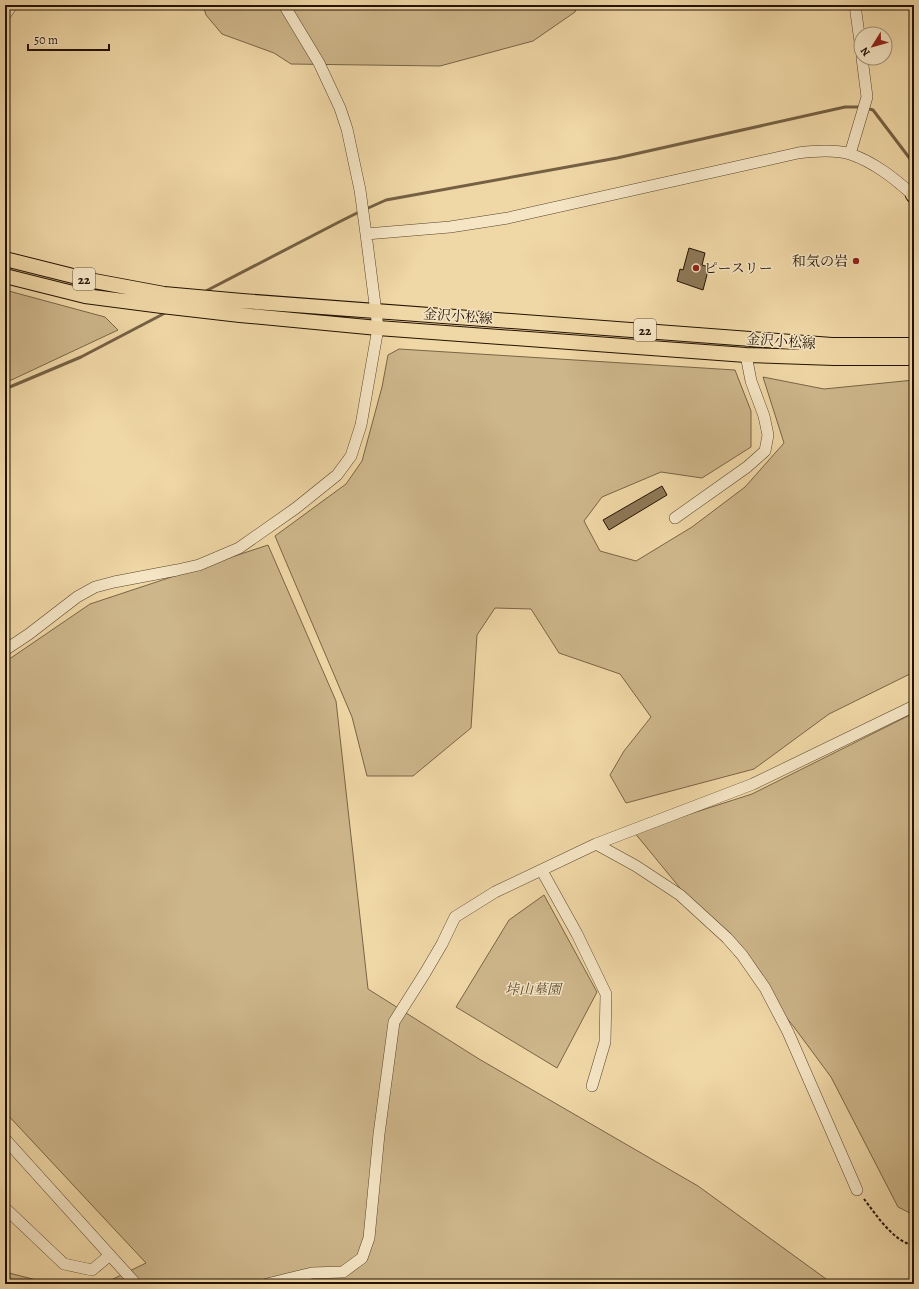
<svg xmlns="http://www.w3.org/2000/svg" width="919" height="1289" font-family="Alegreya,'Noto Serif JP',serif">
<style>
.green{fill:#cdb68a;stroke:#786446}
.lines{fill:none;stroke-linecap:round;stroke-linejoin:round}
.stream{stroke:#746043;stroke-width:3}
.building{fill:#8e7857;stroke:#231202}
.minor-casing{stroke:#56432b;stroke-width:12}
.major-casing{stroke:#231202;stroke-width:16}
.path{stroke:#231202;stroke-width:2;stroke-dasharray:3 2;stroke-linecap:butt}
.minor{stroke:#f5e5c5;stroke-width:11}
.major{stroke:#f0d7a6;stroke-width:14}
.poi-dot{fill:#8f2418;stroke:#f5e5c5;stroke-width:1.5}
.labels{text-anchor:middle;stroke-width:3;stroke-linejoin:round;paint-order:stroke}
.shield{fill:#f5e5c5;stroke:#62513c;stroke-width:1}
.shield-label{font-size:13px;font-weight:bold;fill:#231202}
.poi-label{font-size:14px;fill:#231202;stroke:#f5e5c5;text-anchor:end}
.street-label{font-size:14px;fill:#231202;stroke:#f5e5c5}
.park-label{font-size:14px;font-style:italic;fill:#5e4b32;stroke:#f5e5c5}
</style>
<rect width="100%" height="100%" fill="#f0d7a6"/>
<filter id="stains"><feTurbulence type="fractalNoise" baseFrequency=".005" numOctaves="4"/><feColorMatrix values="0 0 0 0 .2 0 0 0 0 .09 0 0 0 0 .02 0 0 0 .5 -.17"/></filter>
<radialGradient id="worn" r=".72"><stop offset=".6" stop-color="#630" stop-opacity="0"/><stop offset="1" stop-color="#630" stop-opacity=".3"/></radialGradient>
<!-- green -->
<path class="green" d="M203,5H578L575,12L533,41L440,66L291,64L274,53L222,34L206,15Z
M5,290L105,317L118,330L5,383Z
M399,349L735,370L751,411V447L702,478L661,472L602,497L584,521L600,551L636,561L692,527L745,487L784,443L763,377L824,389L914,380V672L829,714L754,769L626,803L610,775L624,751L651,717L620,674L559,653L531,609L495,608L477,635L471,728L413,776H367L352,717L275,536L346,484L362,461L382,387L388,355Z
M268,545L336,701L368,989L479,1059L698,1186L833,1284H103L146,1263L5,1112V662L90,604Z
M914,713V1215L898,1207L831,1077L794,1027L634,832L752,794Z
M544,895L597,992L557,1068L456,1007L509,920Z
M5,1272L52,1284H5Z"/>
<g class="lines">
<!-- stream -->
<path class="stream" d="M866,108L873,110L914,164
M366,209L386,200L617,158L845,107H861
M204,292L339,222L361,211
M5,389L81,357L167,312"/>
</g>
<!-- building -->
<path class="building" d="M689,248L705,253L702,265L709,267L703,290L677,281L680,269L683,270Z
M662,486L667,495L609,530L603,520Z"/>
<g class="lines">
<defs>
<path id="minor" d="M855,5L861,49
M5,15L12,5
M850,154L867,97L862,58
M366,234L450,227L508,218L798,153C814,151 834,149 850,154C874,162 894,178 913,195
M675,518L747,467L765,451L768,435L764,416L751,381L746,355
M5,650L29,634L77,597L95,587L114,582L177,570L199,565L239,548L296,508L337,475L351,456L361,425L378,328L366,234L360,190L347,129L340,108L319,63L284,5
M596,844L636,866L680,895L727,938L742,955L765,988L788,1032L857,1190
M542,871L577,934L606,994L605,1042L592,1086
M5,1139L136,1284
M5,1208L64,1264L92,1270L110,1255
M267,1284L312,1273L343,1272L362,1258L369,1238L379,1134L394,1022L425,973L442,944L455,917L495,892L596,844L753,784L914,706"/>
<path id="major" d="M914,193L913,195L914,196
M5,259L89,280L164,294L242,301L832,345H914
M5,276L85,296L162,306L240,315L378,328L746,355L834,358H914"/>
</defs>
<!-- minor casing -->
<use href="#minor" class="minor-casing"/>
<!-- major casing -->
<use href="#major" class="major-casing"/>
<!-- path -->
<path class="path" d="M864,1199C875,1213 894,1243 914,1245"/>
<!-- minor -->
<use href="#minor" class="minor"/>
<!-- major -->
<use href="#major" class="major"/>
</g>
<!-- markers -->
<g class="poi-dot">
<circle cx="856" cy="261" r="4"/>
<circle cx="696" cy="268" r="4"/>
</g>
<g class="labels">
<!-- shield labels -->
<g class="shield">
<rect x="73" y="268" width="22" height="22" rx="3"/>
<rect x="634" y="319" width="22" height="22" rx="3"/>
</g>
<g class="shield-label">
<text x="84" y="284">22</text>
<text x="645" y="335">22</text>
</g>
<!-- poi labels -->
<g class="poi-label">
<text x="848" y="266">和気の岩</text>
<text x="704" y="273" text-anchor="start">ピースリー</text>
</g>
<!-- street labels -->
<g class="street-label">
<text transform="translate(458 316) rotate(4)" y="5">金沢小松線</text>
<text transform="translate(781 341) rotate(4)" y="5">金沢小松線</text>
</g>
<!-- park labels -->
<g class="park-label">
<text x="533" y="994">垰山墓園</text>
</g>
</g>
<!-- margin -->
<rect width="919" height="1289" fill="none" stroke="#f0d7a6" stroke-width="20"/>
<rect x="6" y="6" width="907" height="1277" fill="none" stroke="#231202" stroke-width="2"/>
<rect x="10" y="10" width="899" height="1269" fill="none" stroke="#231202"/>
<!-- north arrow -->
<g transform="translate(873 46) rotate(233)"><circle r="19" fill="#f5e5c5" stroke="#a19177"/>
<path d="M0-3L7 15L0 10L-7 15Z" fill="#8f2418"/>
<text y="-6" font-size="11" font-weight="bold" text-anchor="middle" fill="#231202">N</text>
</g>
<!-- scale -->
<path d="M28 44v6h81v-6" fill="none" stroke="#231202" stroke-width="2"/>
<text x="34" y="44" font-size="12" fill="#231202" stroke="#f5e5c5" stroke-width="3" paint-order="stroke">50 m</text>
<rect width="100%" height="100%" filter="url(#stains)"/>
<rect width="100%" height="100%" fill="url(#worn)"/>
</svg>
